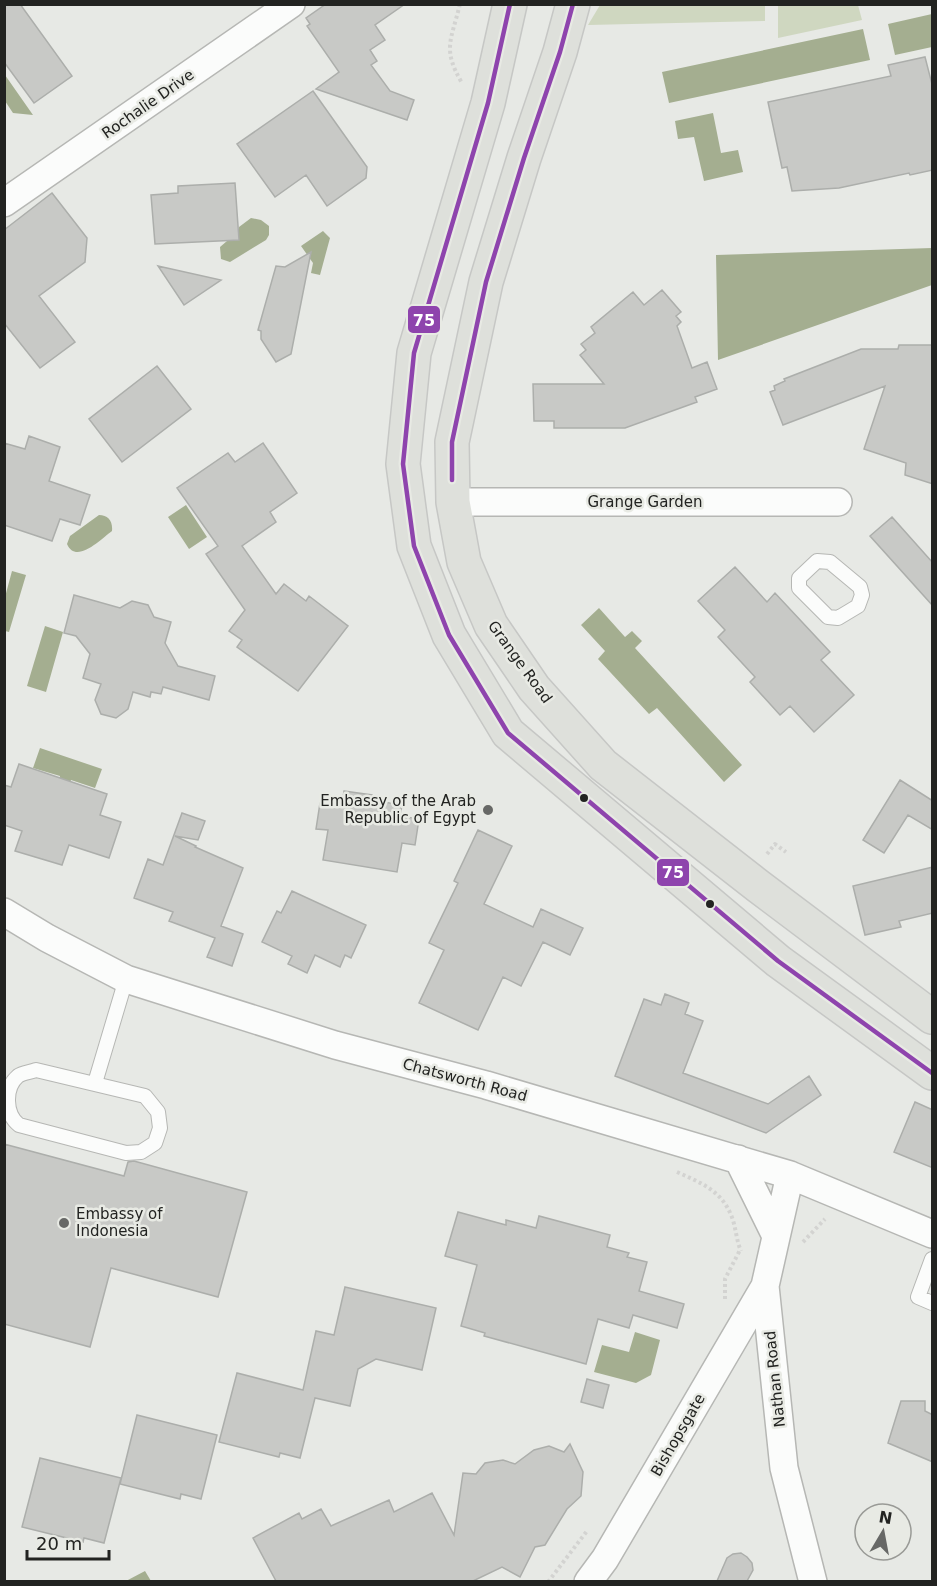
<svg xmlns="http://www.w3.org/2000/svg" width="937" height="1586" font-family="'DejaVu Sans',sans-serif">
<style>
.green{fill:#cfd7c0}
.water{fill:#a4ae90}
.building{fill:#c8c9c6;stroke:#acaeab;stroke-width:1.5}
.lines{fill:none;stroke-linecap:round;stroke-linejoin:round}
.service-casing{stroke:#b6b7b4;stroke-width:16}
.minor-casing{stroke:#b6b7b4;stroke-width:30}
.primary-casing{stroke:#c6c7c5;stroke-width:36}
.path{stroke:#d3d3d1;stroke-width:4;stroke-dasharray:3 3;stroke-linecap:butt}
.service{stroke:#fbfcfb;stroke-width:14}
.minor{stroke:#fbfcfb;stroke-width:27}
.primary{stroke:#dee0db;stroke-width:33}
.bus-1-casing{stroke:#e8eae4;stroke-width:9}
.bus-1{stroke:#8e44ad;stroke-width:4.5}
.bus-dot{fill:#222321;stroke:#e8eae4;stroke-width:2}
.poi-dot{fill:#676866;stroke:#e8eae4;stroke-width:2}
.labels{text-anchor:middle;stroke-width:5;stroke-linejoin:round;paint-order:stroke}
.street-label{font-size:15px;fill:#222321;stroke:#e8eae4}
.poi-label{font-size:15px;fill:#222321;stroke:#e8eae4;text-anchor:end}
.line-badge{stroke:#e8eae4;stroke-width:2}
.badge-label{font-size:16px;text-anchor:middle;font-weight:bold;fill:#fff}
</style>
<rect width="100%" height="100%" fill="#e7e9e5"/>
<!-- green -->
<path class="green" d="M600,5H765V21L588,25Z
M778,5H858L862,20L778,38Z"/>
<!-- water -->
<path class="water" d="M932,14V47L895,55L888,24Z
M863,29L870,60L669,103L662,72Z
M5,75L33,115L13,113L5,101Z
M713,113L721,153L738,150L743,172L704,181L694,137L678,139L675,121Z
M251,218L261,220L269,226V235L266,240L230,262L221,259L220,247L227,241L239,240V227Z
M323,231L330,238L320,275L311,273L313,263L301,246Z
M932,248V285L718,360L716,255Z
M186,505L207,537L189,549L168,517Z
M99,515C108,515 113,521 112,531C101,539 76,565 67,544L70,536Z
M12,571L26,575L9,632L5,631V597Z
M599,608L625,637L632,631L642,641L635,648L742,765L724,782L657,708L649,714L598,659L605,651L581,625Z
M45,626L63,632L46,692L27,686Z
M40,748L102,769L95,788L71,780L69,785L59,782L60,776L33,768Z
M635,1332L660,1340L651,1375L636,1383L594,1372L602,1345L629,1352Z
M145,1571L151,1581H126Z"/>
<!-- building -->
<path class="building" d="M4,4H20L72,76L34,103L4,62Z
M326,4H405L375,25L385,40L370,50L377,61L371,65L390,91L414,100L407,120L316,89L339,72L307,26L310,24L306,18Z
M925,57L933,88V170L910,175L909,173L839,188L792,191L787,167L782,168L768,102L891,76L888,65Z
M313,91L367,167L366,178L327,206L306,175L275,197L237,144Z
M235,183L239,240L155,244L151,195L178,193V186Z
M52,193L87,238L85,262L39,296L75,342L40,368L4,323V230Z
M311,252L291,354L276,362L261,339V331L258,330L276,266L285,267Z
M158,266L221,280L184,305Z
M662,290L681,312L676,316L681,322L677,326L692,368L707,362L717,389L695,397L697,402L625,428H554V421H534L533,384H604L580,355L586,350L581,344L595,333L591,327L633,292L644,305Z
M899,345H933V484L905,475L906,463L864,449L885,386L783,425L770,392L775,390L774,386L785,381L784,379L861,349H898Z
M157,366L191,409L122,462L89,419Z
M29,436L60,447L49,481L90,495L80,525L60,519L52,541L4,525V443L25,449Z
M263,443L297,493L270,512L276,522L242,546L276,594L284,584L306,601L309,596L348,626L298,691L237,647L242,640L229,631L245,610L206,554L218,546L177,488L228,453L235,462Z
M892,517L933,563V606L870,536Z
M735,567L767,602L775,593L830,652L821,660L854,695L814,732L790,706L780,715L750,682L755,677L718,637L725,630L698,601Z
M74,595L120,608L132,601L148,605L154,617L171,622L165,643L178,666L215,676L209,700L163,687L161,694L151,692L150,697L133,692L128,709L116,718L101,714L95,700L101,684L83,678L90,654L76,636L64,633Z
M19,764L107,794L100,815L121,822L109,858L69,845L62,865L15,851L22,831L4,825V785L11,787Z
M900,780L933,801V830L908,815L884,853L863,840Z
M344,791L372,795L371,800L402,805L400,816L419,819L415,845L402,843L397,872L323,860L328,830L316,829L320,803L342,806Z
M182,813L205,821L198,840L175,836L196,846L195,847L243,868L221,926L243,934L232,966L207,957L215,938L169,921L173,912L134,898L148,859L163,865Z
M478,830L512,846L484,904L533,927L541,909L583,928L570,955L543,942L521,986L503,977L478,1030L419,1003L444,950L429,943L458,883L454,881Z
M933,867V913L899,921L901,927L865,935L853,886Z
M292,891L366,925L351,958L345,955L340,967L315,955L307,973L288,964L292,956L262,942L277,911L281,913Z
M665,994L689,1003L685,1014L703,1021L683,1073L768,1104L809,1076L821,1095L766,1133L615,1076L644,999L661,1005Z
M915,1102L933,1110V1168L894,1152Z
M4,1144L124,1176L128,1162L134,1161L247,1192L218,1297L111,1268L90,1347L4,1324Z
M458,1212L506,1225V1220L536,1228L539,1216L610,1235L607,1247L629,1253L627,1257L647,1262L639,1291L684,1304L677,1328L633,1315L629,1328L598,1319L586,1364L484,1336L485,1333L461,1326L477,1265L445,1256Z
M345,1287L436,1308L422,1370L376,1359L358,1369L350,1406L315,1398L300,1458L280,1453L279,1457L219,1442L237,1373L303,1390L316,1331L334,1335Z
M587,1379L609,1385L603,1408L581,1402Z
M901,1401H925V1411L933,1415V1462L888,1443Z
M137,1415L217,1435L201,1499L181,1494L180,1499L120,1484Z
M570,1444L583,1472L581,1496L567,1509L545,1545L535,1547L520,1577L502,1567L473,1581H276L253,1538L299,1513L302,1519L321,1509L331,1526L389,1500L394,1512L432,1493L454,1535L463,1473L476,1474L485,1463L503,1460L515,1464L534,1450L549,1446L564,1452Z
M40,1458L121,1478L104,1543L84,1538L83,1542L22,1527Z
M741,1553L747,1557L752,1563L753,1570L747,1581H717L727,1558L733,1554Z"/>
<g class="lines">
<defs>
<path id="service" d="M817,561L830,562L860,587L862,595L858,606L838,618L828,617L799,588V578Z
M36,1070L145,1096L158,1112L160,1128L155,1143L141,1152L126,1153L19,1125C5,1114 4,1088 18,1076C22,1073 31,1072 36,1070Z
M95,1083L126,979
M932,1259L918,1297L932,1303"/>
<path id="minor" d="M4,203L291,4
M453,502H838
M4,912L47,938L126,979L335,1045L486,1085L790,1175L932,1234
M738,1159L776,1236
M790,1175L765,1286L784,1468L813,1582
M588,1582L605,1559L765,1286"/>
<path id="primary" d="M510,4L488,103L414,353L403,464L414,546L449,635L508,733L778,961L932,1073
M573,4L560,52L524,158L486,282L452,442L453,502L464,562L491,625L534,688L603,765L758,886L932,1017"/>
</defs>
<!-- service casing -->
<use href="#service" class="service-casing"/>
<!-- minor casing -->
<use href="#minor" class="minor-casing"/>
<!-- primary casing -->
<use href="#primary" class="primary-casing"/>
<!-- path -->
<path class="path" d="M460,4C451,41 442,49 462,83
M767,854L775,844L786,852
M677,1172C699,1182 721,1190 731,1215C736,1226 736,1240 741,1251
M803,1242L825,1219
M725,1299V1279L740,1250
M548,1582L587,1531"/>
<!-- service -->
<use href="#service" class="service"/>
<!-- minor -->
<use href="#minor" class="minor"/>
<!-- primary -->
<use href="#primary" class="primary"/>
<defs>
<path id="bus-1" d="M510,4L488,103L414,353L403,464L414,546L449,635L508,733L778,961L932,1073
M452,480V442L486,282L524,158L560,52L573,4"/>
</defs>
<!-- bus-1 casing -->
<use href="#bus-1" class="bus-1-casing"/>
<!-- bus-1 -->
<use href="#bus-1" class="bus-1"/>
</g>
<!-- markers -->
<g class="bus-dot">
<circle cx="584" cy="798" r="5"/>
<circle cx="710" cy="904" r="5"/>
</g>
<g class="poi-dot">
<circle cx="488" cy="810" r="6"/>
<circle cx="64" cy="1223" r="6"/>
</g>
<g class="labels">
<!-- street labels -->
<g class="street-label">
<text transform="translate(148 104) rotate(-35)" y="5">Rochalie Drive</text>
<text x="645" y="507">Grange Garden</text>
<text transform="translate(520 662) rotate(54)" y="5">Grange Road</text>
<text transform="translate(465 1080) rotate(15)" y="5">Chatsworth Road</text>
<text transform="translate(775 1379) rotate(-96)" y="5">Nathan Road</text>
<text transform="translate(678 1435) rotate(-60)" y="5">Bishopsgate</text>
</g>
<!-- poi labels -->
<g class="poi-label">
<text x="476" y="806">Embassy of the Arab<tspan x="476" dy="17">Republic of Egypt</tspan></text>
<text x="76" y="1219" text-anchor="start">Embassy of<tspan x="76" dy="17">Indonesia</tspan></text>
</g>
</g>
<g class="line-badge">
<rect x="407" y="305" width="34" height="29" rx="6" fill="#8e44ad"/>
<rect x="656" y="858" width="34" height="29" rx="6" fill="#8e44ad"/>
</g>
<g class="badge-label">
<text x="424" y="326">75</text>
<text x="673" y="878">75</text>
</g>
<!-- border -->
<rect width="937" height="1586" fill="none" stroke="#222321" stroke-width="12"/>
<!-- north arrow -->
<g transform="translate(883 1532) rotate(10)"><circle r="28" fill="#e8eae4" stroke="#999a96" stroke-width="1.5"/>
<path d="M0-4.5L10 22L0 15L-10 22Z" fill="#676866"/>
<text y="-9" font-size="16" font-weight="bold" text-anchor="middle" fill="#222321">N</text>
</g>
<!-- scale -->
<path d="M27 1550v9h82v-9" fill="none" stroke="#222321" stroke-width="3"/>
<text x="36" y="1550" font-size="18" fill="#222321" stroke="#e8eae4" stroke-width="4.5" paint-order="stroke">20 m</text>
</svg>
